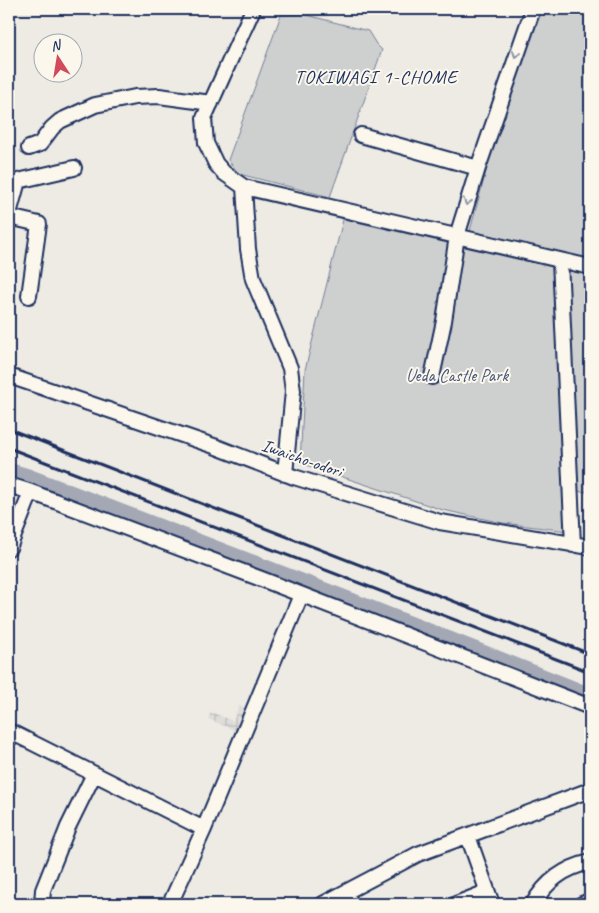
<svg xmlns="http://www.w3.org/2000/svg" width="599" height="913" font-family="Caveat,sans-serif">
<style>
.industrial{fill:url(#industrial-grid)}
.park{fill:#cecfcf;stroke:#747f96}
.lines{fill:none;stroke-linecap:round;stroke-linejoin:round}
.river{stroke:#a3a8b4;stroke-width:19}
.minor-casing{stroke:#1b2f5e;stroke-width:18}
.minor{stroke:#fbf7ec;stroke-width:14}
.rail{stroke:#1b2f5e;stroke-width:3}
.oneway{stroke:#8b93a5}
.labels{text-anchor:middle;stroke-width:4;stroke-linejoin:round;paint-order:stroke}
.park-label{font-size:18px;fill:#48577a;stroke:#fbf7ec}
.street-label{font-size:18px;fill:#1b2f5e;stroke:#fbf7ec}
.neighbourhood-label{font-size:19px;letter-spacing:1px;fill:#1b2f5e;stroke:#fbf7ec}
</style>
<defs>
<pattern id="industrial-grid" width="8" height="8" patternUnits="userSpaceOnUse" patternTransform="scale(1.25)"><rect width="8" height="8" fill="#deddda"/><path d="M0 4h8M4 0v8" fill="none" stroke="#bebebe"/></pattern>
</defs>
<rect width="100%" height="100%" fill="#eeebe4"/>
<filter id="ink" filterUnits="userSpaceOnUse"><feTurbulence type="fractalNoise" baseFrequency=".02" numOctaves="2"/><feDisplacementMap in="SourceGraphic" scale="10" xChannelSelector="R" yChannelSelector="G"/><feConvolveMatrix kernelMatrix="1 2 1 2 8 2 1 2 1" color-interpolation-filters="sRGB"/></filter>
<g filter="url(#ink)">
<!-- industrial -->
<path class="industrial" d="M239,706L248,710L239,732L208,719L211,712L233,721Z"/>
<!-- park -->
<path class="park" d="M543,9H590V492L568,491V531L503,523L443,510L300,463L305,370L345,212L467,242L516,60L536,18Z
M303,14L368,31L376,44L382,50L330,197L239,174L228,160L281,15Z"/>
<g class="lines">
<!-- river -->
<path class="river" d="M9,475L15,474L28,478L351,602L590,697"/>
<defs>
<path id="minor" d="M253,9L204,118L206,143L216,164L224,173L244,187L590,267
M361,135L478,168
M29,148L40,144L52,128L60,121L95,105L135,97L159,96L211,103
M244,187L248,249L253,279L290,368L293,391L285,474
M9,214L18,181L74,168
M9,217L39,224L29,296
M560,260L573,545
M9,376L214,446L294,477L440,522L590,547
M432,377L444,321L457,236L478,168L533,9
M9,485L31,492L264,580L590,707
M9,548L31,492
M9,731L204,829
M468,836L492,904
M346,893L351,904
M42,904L43,890L68,827L94,774
M170,904L204,829L301,595
M323,904L418,854L590,790
M456,904L487,892
M533,904C546,881 564,868 590,862
M582,904L590,901"/>
</defs>
<!-- minor casing -->
<use href="#minor" class="minor-casing"/>
<!-- minor -->
<use href="#minor" class="minor"/>
<!-- rail -->
<path class="rail" d="M9,429L590,654
M9,448L590,672"/>
</g>
<!-- one-way arrows -->
<defs><path id="oneway-chevron" d="M-2-3.5L2.5 0L-2 3.5" fill="none" stroke-width="1.6" stroke-linecap="round" stroke-linejoin="round" transform="scale(1.25)"/></defs>
<g class="oneway">
<use href="#oneway-chevron" transform="translate(516 54) rotate(110)"/>
<use href="#oneway-chevron" transform="translate(467 202) rotate(107)"/>
</g>
</g>
<g class="labels">
<!-- park labels -->
<g class="park-label">
<text x="457" y="381">Ueda Castle Park</text>
</g>
<!-- street labels -->
<g class="street-label">
<text transform="translate(302 458) rotate(19)" y="6">Iwaicho-odori</text>
</g>
<!-- neighbourhood labels -->
<g class="neighbourhood-label">
<text x="376" y="83">TOKIWAGI 1-CHOME</text>
</g>
</g>
<!-- margin -->
<rect width="599" height="913" fill="none" stroke="#fbf7ec" stroke-width="30"/>
<rect x="15" y="15" width="569" height="883" fill="none" stroke="#1b2f5e" stroke-width="2" filter="url(#ink)"/>
<!-- north arrow -->
<g transform="translate(58 58) rotate(348)"><circle r="24" fill="#fbf7ec" stroke="#a1a7b3"/>
<path d="M0-4L9 19L0 12L-9 19Z" fill="#d1495b"/>
<text y="-8" font-size="14" font-weight="bold" text-anchor="middle" fill="#1b2f5e">N</text>
</g>
</svg>
